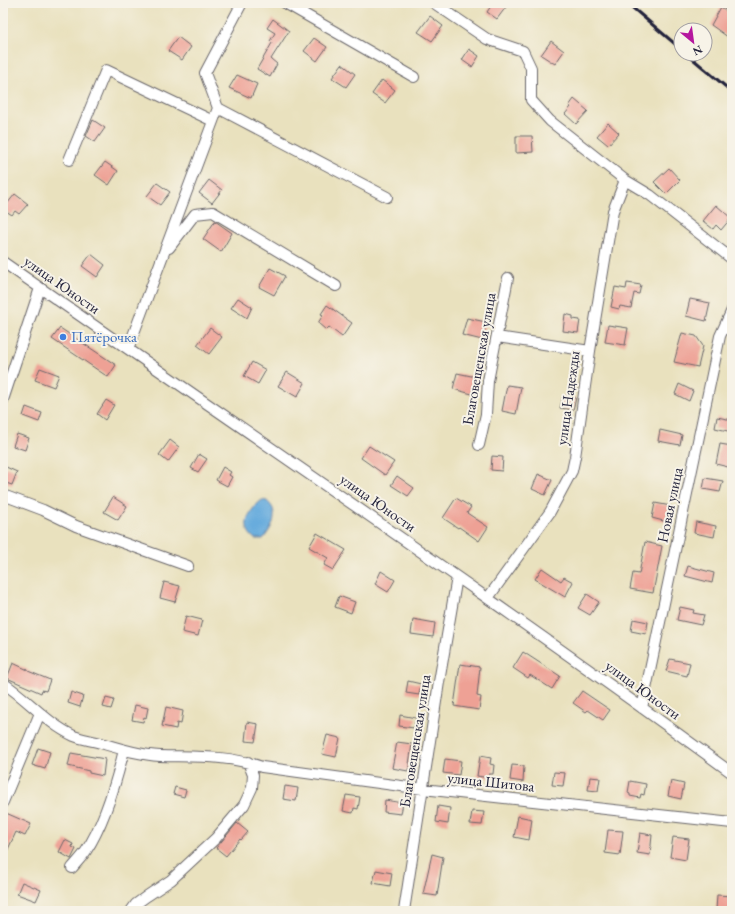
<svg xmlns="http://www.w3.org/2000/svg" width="735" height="914" font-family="'EB Garamond',serif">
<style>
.water{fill:#68acdd;stroke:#45678c}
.building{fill:#eea195}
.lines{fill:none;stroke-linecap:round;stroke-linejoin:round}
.minor-casing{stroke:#686569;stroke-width:12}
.minor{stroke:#fff;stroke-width:10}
.rail{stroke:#22223b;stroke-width:3}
.shop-dot{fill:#3f7fe0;stroke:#f7f3e8;stroke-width:1.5}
.labels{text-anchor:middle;stroke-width:4;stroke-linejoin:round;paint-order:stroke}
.street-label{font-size:15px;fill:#22223b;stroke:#f7f3e8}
.shop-label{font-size:15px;fill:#366cbe;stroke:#f7f3e8;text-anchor:start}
</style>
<rect width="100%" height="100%" fill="#f7f3e8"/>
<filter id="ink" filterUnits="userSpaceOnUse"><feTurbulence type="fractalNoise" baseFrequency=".025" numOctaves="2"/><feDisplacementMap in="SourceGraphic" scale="8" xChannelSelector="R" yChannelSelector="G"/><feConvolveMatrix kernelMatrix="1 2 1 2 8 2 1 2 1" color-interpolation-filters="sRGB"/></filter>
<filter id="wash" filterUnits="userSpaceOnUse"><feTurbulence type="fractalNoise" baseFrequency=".012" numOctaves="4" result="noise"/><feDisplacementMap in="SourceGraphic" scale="16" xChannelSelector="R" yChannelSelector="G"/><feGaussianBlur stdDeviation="0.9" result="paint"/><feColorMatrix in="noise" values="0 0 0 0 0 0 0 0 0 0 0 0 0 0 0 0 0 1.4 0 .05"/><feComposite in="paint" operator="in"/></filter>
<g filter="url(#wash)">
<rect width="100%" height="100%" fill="#e9e1be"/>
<!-- water -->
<path class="water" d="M262,500L267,501C269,503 272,506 273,509C277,519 270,531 263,539H255C239,527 249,510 262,500Z"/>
<g id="blocks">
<!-- building -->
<path class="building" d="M493,3H509L497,19L487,12Z
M721,7L732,15V40L711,25Z
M430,16L443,26L432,41L418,32Z
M273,19L289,31L271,59L277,64L270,77L257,69L272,43L270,41L275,33L267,28Z
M178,37L191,47L182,60L168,51Z
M314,38L327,47L317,61L304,51Z
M551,41L564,51L555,64L541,55Z
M469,49L479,56L472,67L462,60Z
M342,64L355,74L346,87L332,78Z
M237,75L257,84L251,98L229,88Z
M382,80L395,90L385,103L372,94Z
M574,99L588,111L576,124L565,114L571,107L569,106Z
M93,120L105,128L95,142L86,136Z
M608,123L619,133L608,145L597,136Z
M516,136H532L533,152L516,153Z
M105,162L118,171L109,185L95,175Z
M669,168L680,180L666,194L654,182Z
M209,180L222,190L212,203L199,193Z
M157,183L170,192L160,205L147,196Z
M15,194L28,204L19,214L15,211L12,215L3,209Z
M716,205L731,218L721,230L716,225L713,229L703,221Z
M215,221L232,233L221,252L203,239Z
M91,254L105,265L97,277L82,266Z
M270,268L285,276L274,295L259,287Z
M627,283L641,285L639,294L634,293L631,308L620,306L619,309L611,307L615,287L626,289Z
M238,298L252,307L247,318L231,308Z
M690,299L710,303L706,321L686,316Z
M327,305L352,323L342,337L329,327L326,330L318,323L323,315L321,314Z
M565,314L573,316V319L580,320L578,333L563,331Z
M467,318L486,322L482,340L462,335Z
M608,325L628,328L625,345L605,342Z
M60,328L116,365L108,377L52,339Z
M210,328L222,337L209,354L197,345Z
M682,333L696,336L703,346L698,367L674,362Z
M252,362L266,370L258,384L244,376Z
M40,368L59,375L54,387L35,380Z
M287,372L305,383L297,397L278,386Z
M457,373L476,377L472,394L453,389Z
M679,384L693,391L689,401L675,394Z
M507,385L521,387L516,414L502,411Z
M563,396L576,398L573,410L560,408Z
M106,400L114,405L105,420L97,414Z
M26,407L42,413L39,422L23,416Z
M717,417L732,420V432L715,428Z
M660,430L682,435L680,445L658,441Z
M17,434L29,438L25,450L13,446Z
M170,440L179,447L168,462L159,455Z
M720,444L732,446V468L716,464Z
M369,446L394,462L385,475L361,458Z
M199,454L207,459L198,472L191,468Z
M492,456L503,457L502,471L491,470Z
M6,467L17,472L12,485L3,482V474Z
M223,467L231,472L229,475L232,477L227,486L216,480Z
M538,474L552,480L545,495L532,489Z
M397,476L414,488L408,496L391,485Z
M705,478L723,481L720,492L703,489Z
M113,497L127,506L118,520L104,512Z
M456,498L471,507L467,513L488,527L479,541L459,527L458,528L443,518Z
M655,503L671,506L667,522L652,518Z
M696,522L716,526L714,537L694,533Z
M317,533L346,550L333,570L324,565L328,558L309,547Z
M645,542L662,546L653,593L630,589L633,573L639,574Z
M688,566L714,573L712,583L685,576Z
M542,568L561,581L564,577L573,582L565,597L535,579Z
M381,571L395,580L388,592L375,584Z
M164,582L180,586L175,602L160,598Z
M587,594L599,602L590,615L578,608Z
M339,596L355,602L351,613L335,607Z
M680,607L694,610L693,613L704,615L701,625L677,620Z
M186,616L202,620L198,636L182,632Z
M413,619L435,623L433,637L411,634Z
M633,619L648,622L646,634L631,631Z
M523,652L560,676L552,689L530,675L528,678L513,668Z
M670,659L690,663L687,676L666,671Z
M13,663L28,670V671L50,680L46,691L42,690L41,693L7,678Z
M460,664L480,667L477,696L481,697L479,710L454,706Z
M408,681L421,684L419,695L406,693Z
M582,691L610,710L603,720L588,710L586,712L573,703Z
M71,692L83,696L80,707L68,703Z
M106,698L114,700L111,709L103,707Z
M135,705L148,708L146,718L144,717L143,722L132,720Z
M166,707L183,711L181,724L177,723L176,729L162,726Z
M400,715L416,718L414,728L399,726Z
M247,722L258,724L255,742L245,741Z
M327,735L340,738L336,757L322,754Z
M397,742L412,744L408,771L392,768Z
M38,748L50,752L45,769L32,765Z
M71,753L105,759L103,776L89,773V771L68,766Z
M480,756L491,758L490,764L494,765L493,774H489V778L477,776Z
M445,759L461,761L459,775L443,773Z
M512,765L524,766L523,782L510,780Z
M554,772L565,773L563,786L552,785Z
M590,777L600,778L598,791L588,790Z
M630,781L646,784L644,795L641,794L640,798L630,796V794L628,793Z
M671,781L684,784L681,799L668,796Z
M285,786L298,788L296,801L283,799Z
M175,787L186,790L184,797L173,794Z
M346,795L360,797L358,809L354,808L353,813L343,811Z
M385,800L403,803L401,814L384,812Z
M438,806L450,808L448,824L436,822Z
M472,811L484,812L482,825L470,824Z
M6,813L31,824L25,836L16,832L3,860V820Z
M518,816L532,819L529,840L514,837Z
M237,823L248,832L241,840L240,839L226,856L216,848Z
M608,830L623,831L620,855L605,853Z
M640,833L652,835L650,855L637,853Z
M673,837L689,839L686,860L670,857Z
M65,840L73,844L72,847L76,849L71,859L59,852Z
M432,854L443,857L437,896L423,894Z
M376,870L392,873L390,886L373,883Z
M22,882L41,890L36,901L17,894Z
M717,895L732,896V911L716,910Z"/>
</g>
</g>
<g filter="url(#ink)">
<use href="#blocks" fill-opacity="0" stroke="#686569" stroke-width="1"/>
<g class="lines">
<defs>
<path id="minor" d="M285,3L414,77
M434,3L487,39L523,51L531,68V100L550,121L625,180L650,195L732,259
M218,108L387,197
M69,160L106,70L213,121
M169,248L195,214L213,212L336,286
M3,262C246,432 493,598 732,773
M497,337L590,351
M128,349L218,108L205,73L242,3
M3,400L40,288
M479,445L486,414L488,381L508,278
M3,495L43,510L76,526L188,566
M488,598L550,512L572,471L575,457L590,351L613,211L625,180
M3,683C28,699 46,723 74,736C81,739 90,740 97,742C118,748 139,755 160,756C196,757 228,755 262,767L423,789L732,823
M642,708L720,336L732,310
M3,802L40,713
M72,868C77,862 82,857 86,851C105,822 116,783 124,750
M131,911L136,904L147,896L171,880L216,838L244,805L252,788L253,775L248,762
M404,911L439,682L457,577"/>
</defs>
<!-- minor casing -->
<use href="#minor" class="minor-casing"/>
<!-- minor -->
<use href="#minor" class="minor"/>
<!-- rail -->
<path class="rail" d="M627,3L681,49
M687,54L732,92"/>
</g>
</g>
<!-- markers -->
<circle class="shop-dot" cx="63" cy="337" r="4"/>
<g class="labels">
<!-- street labels -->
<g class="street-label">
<text transform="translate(62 285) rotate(35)" y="5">улица Юности</text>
<text transform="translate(479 359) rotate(-80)" y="5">Благовещенская улица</text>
<text transform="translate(568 398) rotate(-82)" y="5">улица Надежды</text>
<text transform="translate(378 503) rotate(35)" y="5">улица Юности</text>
<text transform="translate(670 505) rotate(-78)" y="5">Новая улица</text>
<text transform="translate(643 690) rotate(36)" y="5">улица Юности</text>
<text transform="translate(415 741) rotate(-81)" y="5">Благовещенская улица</text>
<text transform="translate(491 782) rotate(6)" y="5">улица Шитова</text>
</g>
<!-- shop labels -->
<g class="shop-label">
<text x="71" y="342">Пятёрочка</text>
</g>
</g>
<!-- margin -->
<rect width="735" height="914" fill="none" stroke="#f7f3e8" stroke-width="16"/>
<!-- north arrow -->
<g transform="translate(693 42) rotate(151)"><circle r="19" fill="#f7f3e8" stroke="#a29fa3"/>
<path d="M0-3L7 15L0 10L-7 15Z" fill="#b5179e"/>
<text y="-6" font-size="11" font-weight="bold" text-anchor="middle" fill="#22223b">N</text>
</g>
</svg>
